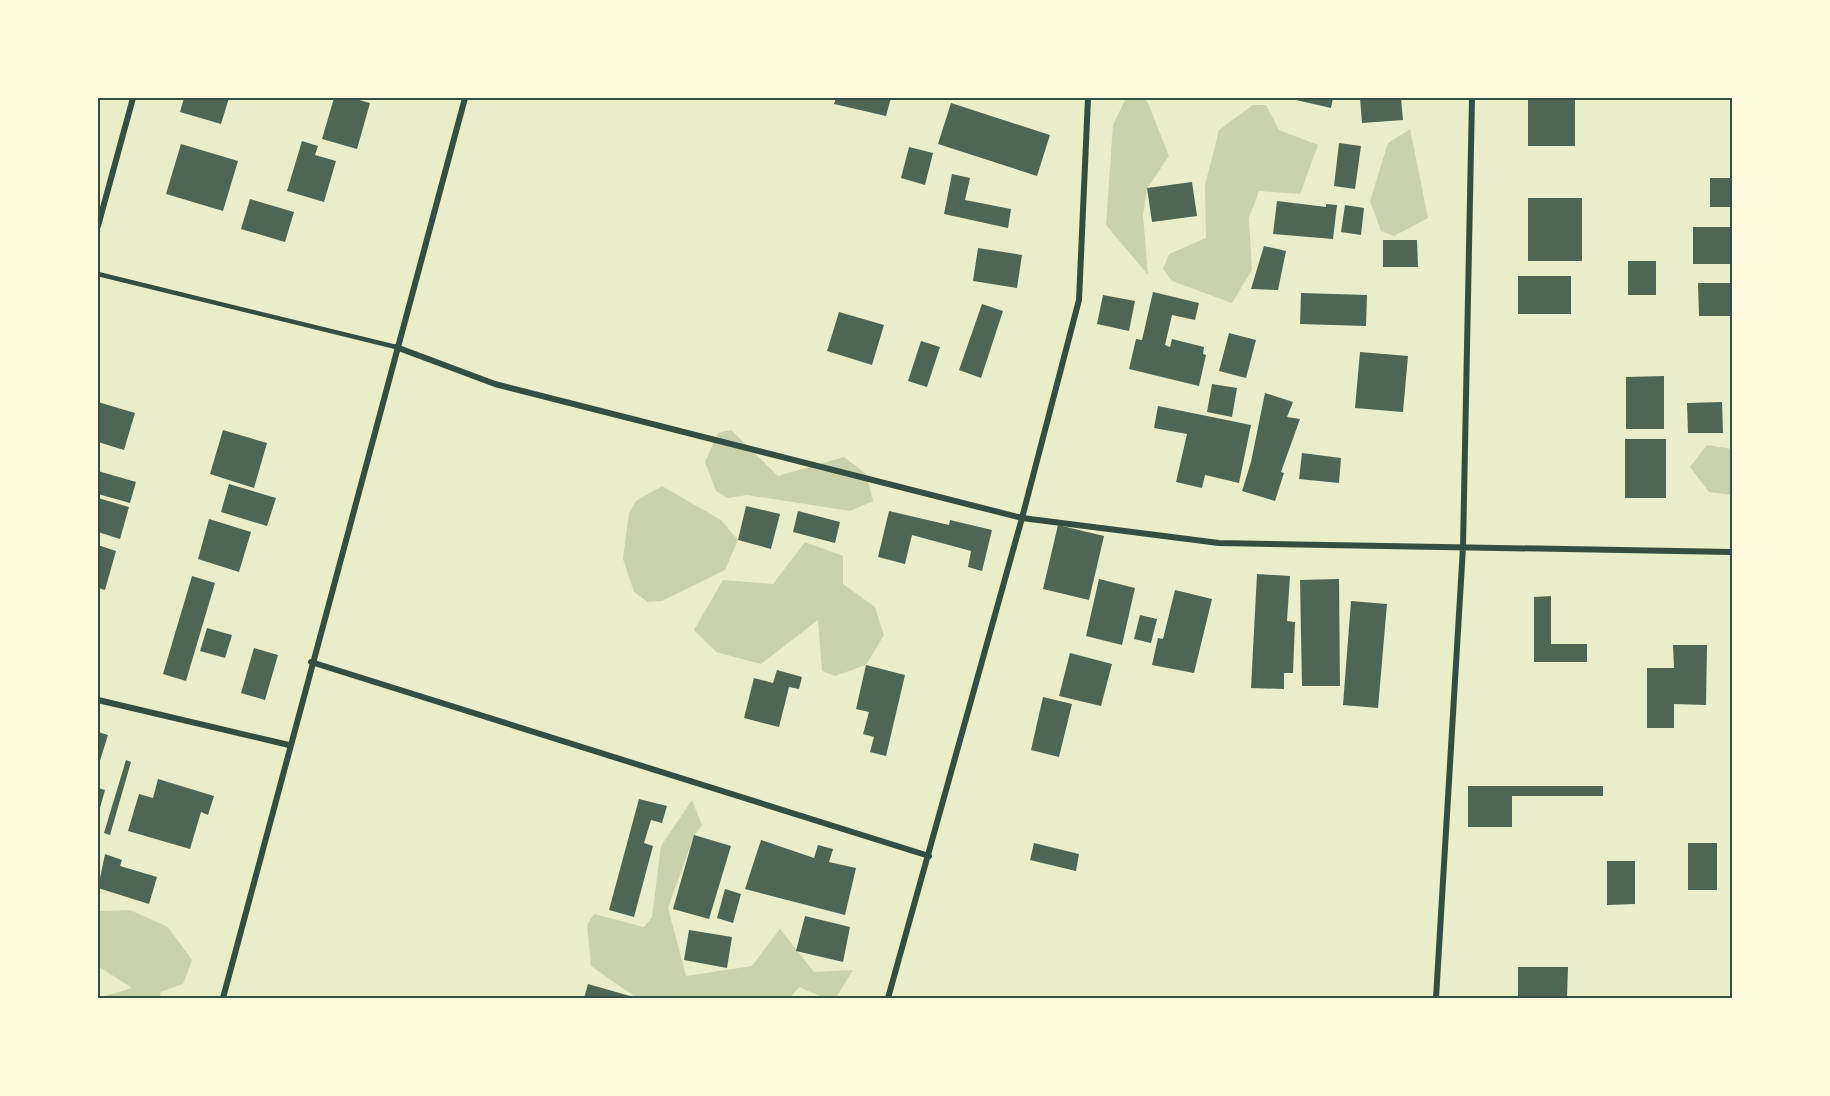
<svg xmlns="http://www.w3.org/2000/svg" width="1830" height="1096" font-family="'Source Sans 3',sans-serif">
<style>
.green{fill:#cad2ad}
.building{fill:#4f6655}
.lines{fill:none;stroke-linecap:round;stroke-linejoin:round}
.service{stroke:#344e41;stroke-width:4.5}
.minor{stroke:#344e41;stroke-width:6}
.neatline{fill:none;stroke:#344e41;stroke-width:2}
</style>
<rect width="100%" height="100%" fill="#e9edc9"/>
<!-- green -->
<path class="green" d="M1126,98H1144L1148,103L1169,156L1147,189L1143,215L1148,275L1106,225L1113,125Z
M1253,105H1266L1279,130L1318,145L1300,194L1259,191L1249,218L1252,270L1232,303L1172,281L1163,269L1169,254L1206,238L1205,185L1219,130Z
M1410,129L1428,218L1394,236L1381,231L1370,201L1388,143Z
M731,430L778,476L844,457L866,474L873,501L850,511L747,495L728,498L716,491L705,462L718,433Z
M1707,445L1732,449V495L1709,492L1690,467Z
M662,486L721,520L738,540L725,570L662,601L648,602L634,592L623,559L629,513L636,501Z
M805,542L843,556V584L875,607L884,635L866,665L835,676L822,671L818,620L761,664L716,652L694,630L723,580L773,584Z
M692,800L702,825L694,836L668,908L686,976L752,966L780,929L814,972L853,970L836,998H824L799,987L790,998H637L591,966L587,925L594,914L644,927L652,917L661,846Z
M130,910L168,927L192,960L183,984L160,992L161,998H98L132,988L98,966V911Z"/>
<!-- building -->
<path class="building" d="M184,98H229L221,124L180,112Z
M334,98H352L370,103L357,149L322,139Z
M836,98H891L886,116L834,104Z
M1296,98H1333L1331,108L1296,100Z
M1360,98H1401L1403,120L1362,123Z
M1528,98H1575V146H1528Z
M951,103L1050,135L1037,176L938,144Z
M302,141L318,146L315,155L336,161L324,202L287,191Z
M1339,143L1361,146L1355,189L1334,186Z
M181,144L238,161L223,211L166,194Z
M909,147L933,153L925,185L901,178Z
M952,174L970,178L965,200L1011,209L1008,228L944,214Z
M1710,178H1732V207H1710Z
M1192,182L1197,216L1152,222L1147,188Z
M1528,198H1582V261H1528Z
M250,199L294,212L285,242L241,229Z
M1277,201L1326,207V204L1337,205L1333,239L1273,234Z
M1345,205L1364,208L1361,235L1341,232Z
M1693,227H1732V264H1693Z
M1383,240H1417L1418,267H1383Z
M1264,246L1286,251L1278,290L1251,289Z
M978,248L1022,255L1017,288L973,281Z
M1628,261H1656V295H1628Z
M1518,276H1571V314H1518Z
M1698,283H1732V316H1699Z
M1153,292L1199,303L1195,320L1172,315L1165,345L1170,347L1172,339L1204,347L1203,354L1206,355L1199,386L1129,369L1136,339L1142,340Z
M1301,293L1367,295L1366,326L1300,324Z
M1103,295L1135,301L1129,331L1097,324Z
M982,304L1003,311L981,378L959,370Z
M839,312L884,325L872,365L827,351Z
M1229,333L1256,340L1246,378L1219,371Z
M921,341L940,347L927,387L908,381Z
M1360,352L1408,356L1403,412L1355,408Z
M1664,376V429H1626V377Z
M1212,384L1237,388L1232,417L1207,412Z
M1265,393L1293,402L1287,417L1300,419L1281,472L1284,473L1275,501L1242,491L1251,462Z
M98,402L135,413L124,450L98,442Z
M1722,402L1723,433H1688L1687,403Z
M1158,406L1251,425L1239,483L1205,475L1202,488L1176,482L1187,434L1154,428Z
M223,430L267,443L254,488L210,474Z
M1625,439H1666V498H1625Z
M1302,453L1341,458L1339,483L1299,479Z
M98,471L136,482L130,503L98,494Z
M229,484L276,498L267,526L221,512Z
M98,498L129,507L120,539L98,532Z
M746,506L780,514L771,549L738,540Z
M798,511L840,522L835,543L793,532Z
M889,511L949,525L950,520L992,530L982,571L968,567L971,551L912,535L905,564L878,557Z
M209,519L251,532L239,572L198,559Z
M1058,525L1104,536L1089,600L1043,589Z
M98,545L116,551L105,590L98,588Z
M1257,574L1290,576L1287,621L1295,622L1293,673H1284V689L1251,688Z
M192,576L215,583L186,681L163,674Z
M1099,579L1135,588L1122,645L1086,636Z
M1339,579L1340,686H1302L1300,580Z
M1175,590L1212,599L1194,673L1152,665L1158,638L1163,639Z
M1551,596V644H1587V662H1534V597Z
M1351,601L1387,604L1378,708L1343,705Z
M1140,615L1157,619L1151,643L1134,639Z
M207,628L232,635L225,658L200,651Z
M1673,645H1707L1706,705L1674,704V728H1647V668H1674Z
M254,648L278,655L265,700L241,693Z
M1070,653L1112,664L1101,706L1059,696Z
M866,665L905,675L886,756L870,752L874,737L863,734L869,712L856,709Z
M777,670L802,677L799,689L789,687L779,727L744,718L754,678L773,683Z
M1043,697L1072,704L1059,757L1031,750Z
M98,732L108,735L98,767Z
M126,760L131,762L110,835L104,833Z
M158,779L214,796L208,815L201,812L190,849L128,831L139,794L153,798Z
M1468,786H1603V796H1512V827H1468Z
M98,788L105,790L98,815Z
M639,799L667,806L662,823L651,820L644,843L653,846L634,917L609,910Z
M694,835L731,846L709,919L673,909Z
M761,840L814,858L818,845L833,849L829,862L856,868L845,915L745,889Z
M1034,843L1079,854L1076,871L1030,860Z
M1688,843H1717V890H1688Z
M105,854L122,860L120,866L157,877L149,904L98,888Z
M1607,861H1635V904L1607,905Z
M725,889L741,894L733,923L717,918Z
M805,916L850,927L843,962L796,951Z
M689,930L732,937L727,968L684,960Z
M1518,967H1568L1567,998H1518Z
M588,984L637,998H584Z"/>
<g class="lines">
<!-- service -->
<path class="service" d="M98,274L396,347"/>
<!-- minor -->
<path class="minor" d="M98,226L133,98
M396,347L495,384L1022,518L1219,543L1732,552
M311,662L929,856
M98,700L289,745
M223,998L465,98
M888,998L1022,518L1079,300L1088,98
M1436,998L1463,547L1472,98"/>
</g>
<!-- border -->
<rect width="1830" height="1096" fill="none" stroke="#fefae0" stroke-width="198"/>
<rect x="99" y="99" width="1632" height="898" class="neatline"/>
</svg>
